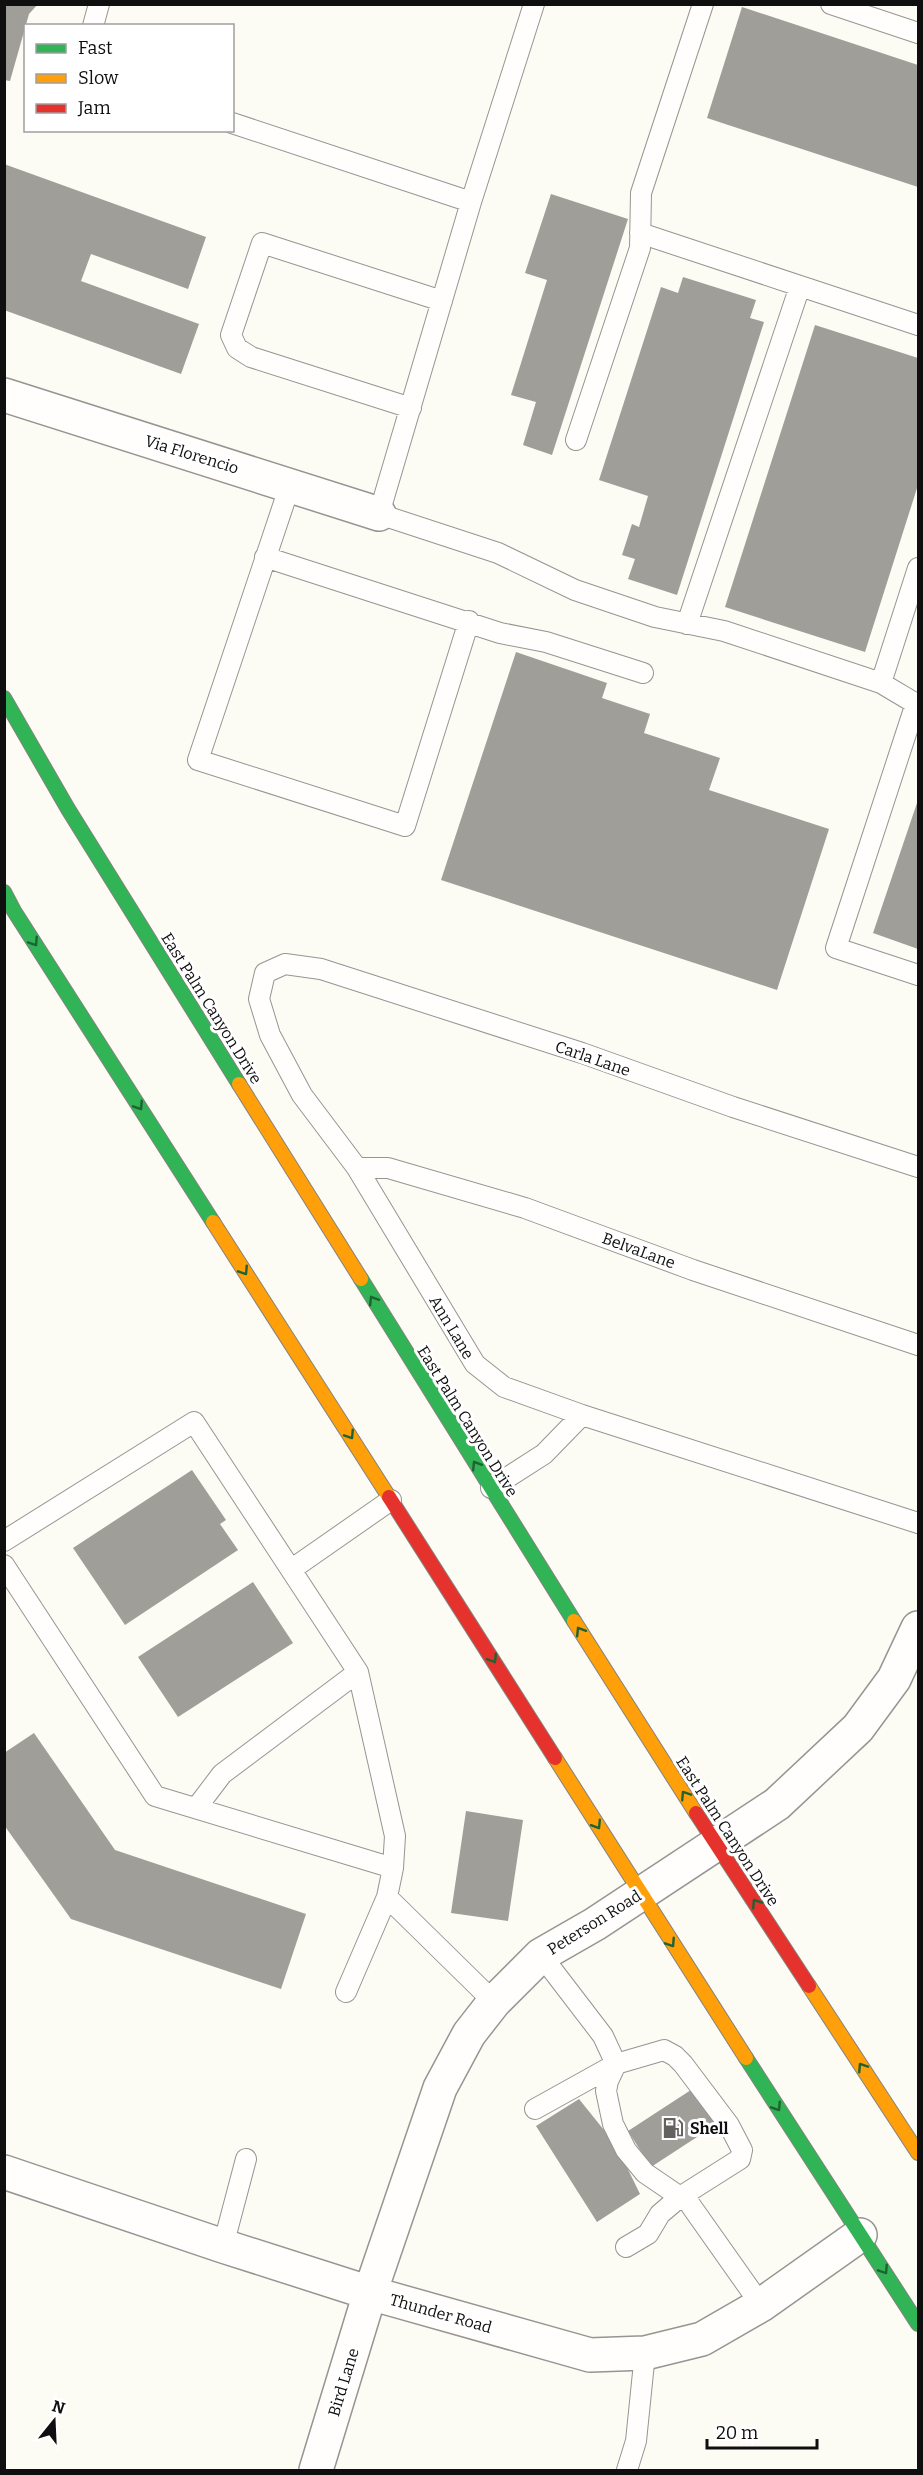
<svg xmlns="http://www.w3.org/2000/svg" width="923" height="2475" font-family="Bitter,serif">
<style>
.building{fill:#a09e99}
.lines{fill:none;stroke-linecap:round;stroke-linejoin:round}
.lane-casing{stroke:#969592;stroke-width:22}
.street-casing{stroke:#969592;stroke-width:36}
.fast-casing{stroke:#83837f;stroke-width:16}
.slow-casing{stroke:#83837f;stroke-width:16}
.jam-casing{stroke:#83837f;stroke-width:16}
.lane{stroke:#fffefd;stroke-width:20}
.street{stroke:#fffefd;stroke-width:33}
.fast{stroke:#30b455;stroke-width:14}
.slow{stroke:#ff9f0a;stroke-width:14}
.jam{stroke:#e5322d;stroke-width:14}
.oneway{stroke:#206232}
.labels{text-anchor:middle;stroke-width:6;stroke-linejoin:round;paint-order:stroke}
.street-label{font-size:16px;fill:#0f0f0f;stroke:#fff}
.poi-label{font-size:16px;font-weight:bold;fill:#0f0f0f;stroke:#fff;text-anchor:start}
</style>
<rect width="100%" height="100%" fill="#fcfbf4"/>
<!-- building -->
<path class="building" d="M4,4H38L29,14L10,81L4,80Z
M742,7L918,65V187L707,118Z
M4,164L206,237L188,289L91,254L81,281L199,324L181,374L4,310Z
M551,194L628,219L552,455L523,445L536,402L511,395L547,280L525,273Z
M683,277L756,300L750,318L764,322L677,595L628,579L635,559L622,555L632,524L639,527L648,496L599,480L661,287L678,293Z
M815,325L918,358V485L865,652L725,607Z
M516,652L607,683L602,698L650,714L644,733L720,758L709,790L829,829L777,990L441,880Z
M918,800V949L873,933Z
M192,1470L226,1520L220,1524L238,1550L125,1625L73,1548Z
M253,1582L293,1643L178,1717L138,1657Z
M34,1733L115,1850L306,1914L281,1989L71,1919L4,1825V1753Z
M466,1811L523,1820L508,1921L451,1913Z
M694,2088L717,2124L651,2167L628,2131Z
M579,2099L616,2145L640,2194L597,2222L536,2126Z"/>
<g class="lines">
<defs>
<path id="lane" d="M831,4L918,33
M93,26L99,4
M232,123L471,202L534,4
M471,202L379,514L498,553L575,590L655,617L724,631L881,683L918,705
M640,233L800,286L687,624
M800,286L918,325
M411,408L251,357L237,348L231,335L262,243L442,301
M576,440L640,248L641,193L703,4
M290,485L198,760L405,826L469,621
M265,557L500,633L546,642L643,673
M881,683L918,568
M916,703L836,948L918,975
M918,1167L733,1107L582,1053L321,969L285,964L265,973L259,999L270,1035L302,1095L357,1168L475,1364L504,1387L582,1415L918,1523
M357,1168H388L525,1208L693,1270L918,1345
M491,1488L544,1454L582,1415
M4,1541L194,1422L358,1672L222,1774L197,1807
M4,1565L155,1796L393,1868L387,1897L494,2002
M292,1569L391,1500
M358,1672L395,1836L393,1868
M541,1955L603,2036L616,2064L608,2081L606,2091L613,2124L626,2150L645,2173L689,2203L761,2305
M346,1992L387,1897
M535,2109L616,2064L664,2050L675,2056L683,2064L729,2125L742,2150L740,2159L680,2197L660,2214L648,2234L626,2247
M223,2246L246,2159
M627,2470L636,2441L645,2353"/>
<path id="street" d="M4,395L379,514
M4,2172L223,2246L370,2293L590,2355L645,2353L702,2339L761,2305L860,2235
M316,2470L370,2293L440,2088L469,2034L494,2002L541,1955L595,1924L777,1804L858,1728L894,1679L918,1628"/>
<path id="fast" d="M4,698L68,809L239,1084
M4,892L14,911L213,1222
M361,1279L574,1621
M746,2058L918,2324"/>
<path id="slow" d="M239,1084L361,1279
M213,1222L389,1497
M574,1621L696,1813
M555,1758L746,2058
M809,1986L918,2153"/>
<path id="jam" d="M389,1497L555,1758
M696,1813L809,1986"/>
</defs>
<!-- lane casing -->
<use href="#lane" class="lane-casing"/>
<!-- street casing -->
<use href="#street" class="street-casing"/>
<!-- fast casing -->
<use href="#fast" class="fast-casing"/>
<!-- slow casing -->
<use href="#slow" class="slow-casing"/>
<!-- jam casing -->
<use href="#jam" class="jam-casing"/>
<!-- lane -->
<use href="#lane" class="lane"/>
<!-- street -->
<use href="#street" class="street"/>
<!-- fast -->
<use href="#fast" class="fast"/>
<!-- slow -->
<use href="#slow" class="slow"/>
<!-- jam -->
<use href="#jam" class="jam"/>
</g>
<!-- one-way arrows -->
<defs><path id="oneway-chevron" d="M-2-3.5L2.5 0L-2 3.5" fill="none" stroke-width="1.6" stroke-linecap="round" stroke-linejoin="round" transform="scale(1.5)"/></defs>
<g class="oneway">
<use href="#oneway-chevron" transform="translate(34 942) rotate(57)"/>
<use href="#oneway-chevron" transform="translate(139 1106) rotate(57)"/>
<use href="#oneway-chevron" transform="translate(244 1271) rotate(57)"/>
<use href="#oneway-chevron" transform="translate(373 1300) rotate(-122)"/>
<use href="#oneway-chevron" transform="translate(350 1435) rotate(57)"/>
<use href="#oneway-chevron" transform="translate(476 1465) rotate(-122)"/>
<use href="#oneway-chevron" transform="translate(580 1631) rotate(-122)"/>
<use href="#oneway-chevron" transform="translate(493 1659) rotate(58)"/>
<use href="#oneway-chevron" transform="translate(685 1795) rotate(-123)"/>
<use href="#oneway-chevron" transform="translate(597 1825) rotate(58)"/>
<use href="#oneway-chevron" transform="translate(756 1903) rotate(-123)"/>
<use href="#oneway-chevron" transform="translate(671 1943) rotate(57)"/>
<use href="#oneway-chevron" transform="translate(862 2067) rotate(-123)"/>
<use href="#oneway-chevron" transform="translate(777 2107) rotate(57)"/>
<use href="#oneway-chevron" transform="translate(884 2270) rotate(57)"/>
</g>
<!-- icons -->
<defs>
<symbol id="fuel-bare" viewBox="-9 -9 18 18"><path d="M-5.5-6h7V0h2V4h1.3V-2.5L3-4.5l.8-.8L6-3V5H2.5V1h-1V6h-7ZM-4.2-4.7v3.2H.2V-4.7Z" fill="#62625f" stroke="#fff" stroke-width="2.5" paint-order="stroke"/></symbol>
</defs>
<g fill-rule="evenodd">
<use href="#fuel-bare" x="658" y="2113" width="30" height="30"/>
</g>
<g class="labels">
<!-- street labels -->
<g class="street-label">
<text transform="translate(192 454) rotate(17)" y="6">Via Florencio</text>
<text transform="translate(212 1008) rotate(58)" y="6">East Palm Canyon Drive</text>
<text transform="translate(593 1058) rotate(19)" y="6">Carla Lane</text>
<text transform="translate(639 1250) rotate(20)" y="6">BelvaLane</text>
<text transform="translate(452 1327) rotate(59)" y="6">Ann Lane</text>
<text transform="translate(468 1421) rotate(58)" y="6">East Palm Canyon Drive</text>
<text transform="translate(728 1831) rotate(57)" y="6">East Palm Canyon Drive</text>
<text transform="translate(594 1922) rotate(-32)" y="6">Peterson Road</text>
<text transform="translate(441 2313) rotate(16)" y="6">Thunder Road</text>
<text transform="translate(343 2382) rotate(-73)" y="6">Bird Lane</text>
</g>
<!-- poi labels -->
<g class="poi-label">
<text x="690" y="2134">Shell</text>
</g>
</g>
<!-- border -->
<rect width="923" height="2475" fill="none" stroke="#0f0f0f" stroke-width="12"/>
<!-- legend -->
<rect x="24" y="24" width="210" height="108" fill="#ffffff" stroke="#9f9f9f" stroke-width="1.5"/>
<rect x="36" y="44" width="30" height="9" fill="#30b455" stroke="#9f9f9f" stroke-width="1.5"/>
<text x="78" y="54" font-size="18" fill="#0f0f0f">Fast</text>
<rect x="36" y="74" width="30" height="9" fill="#ff9f0a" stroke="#9f9f9f" stroke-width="1.5"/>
<text x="78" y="84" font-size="18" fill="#0f0f0f">Slow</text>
<rect x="36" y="104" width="30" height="9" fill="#e5322d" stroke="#9f9f9f" stroke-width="1.5"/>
<text x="78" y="114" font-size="18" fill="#0f0f0f">Jam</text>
<!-- north arrow -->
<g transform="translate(54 2421) rotate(18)" stroke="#ffffff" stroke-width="4.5" paint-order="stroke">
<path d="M0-4.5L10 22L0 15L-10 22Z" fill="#0f0f0f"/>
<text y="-9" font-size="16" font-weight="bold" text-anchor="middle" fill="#0f0f0f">N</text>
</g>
<!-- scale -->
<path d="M707 2439v9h110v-9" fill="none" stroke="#0f0f0f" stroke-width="3"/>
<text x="716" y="2439" font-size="18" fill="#0f0f0f" stroke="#ffffff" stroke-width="4.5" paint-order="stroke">20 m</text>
</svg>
